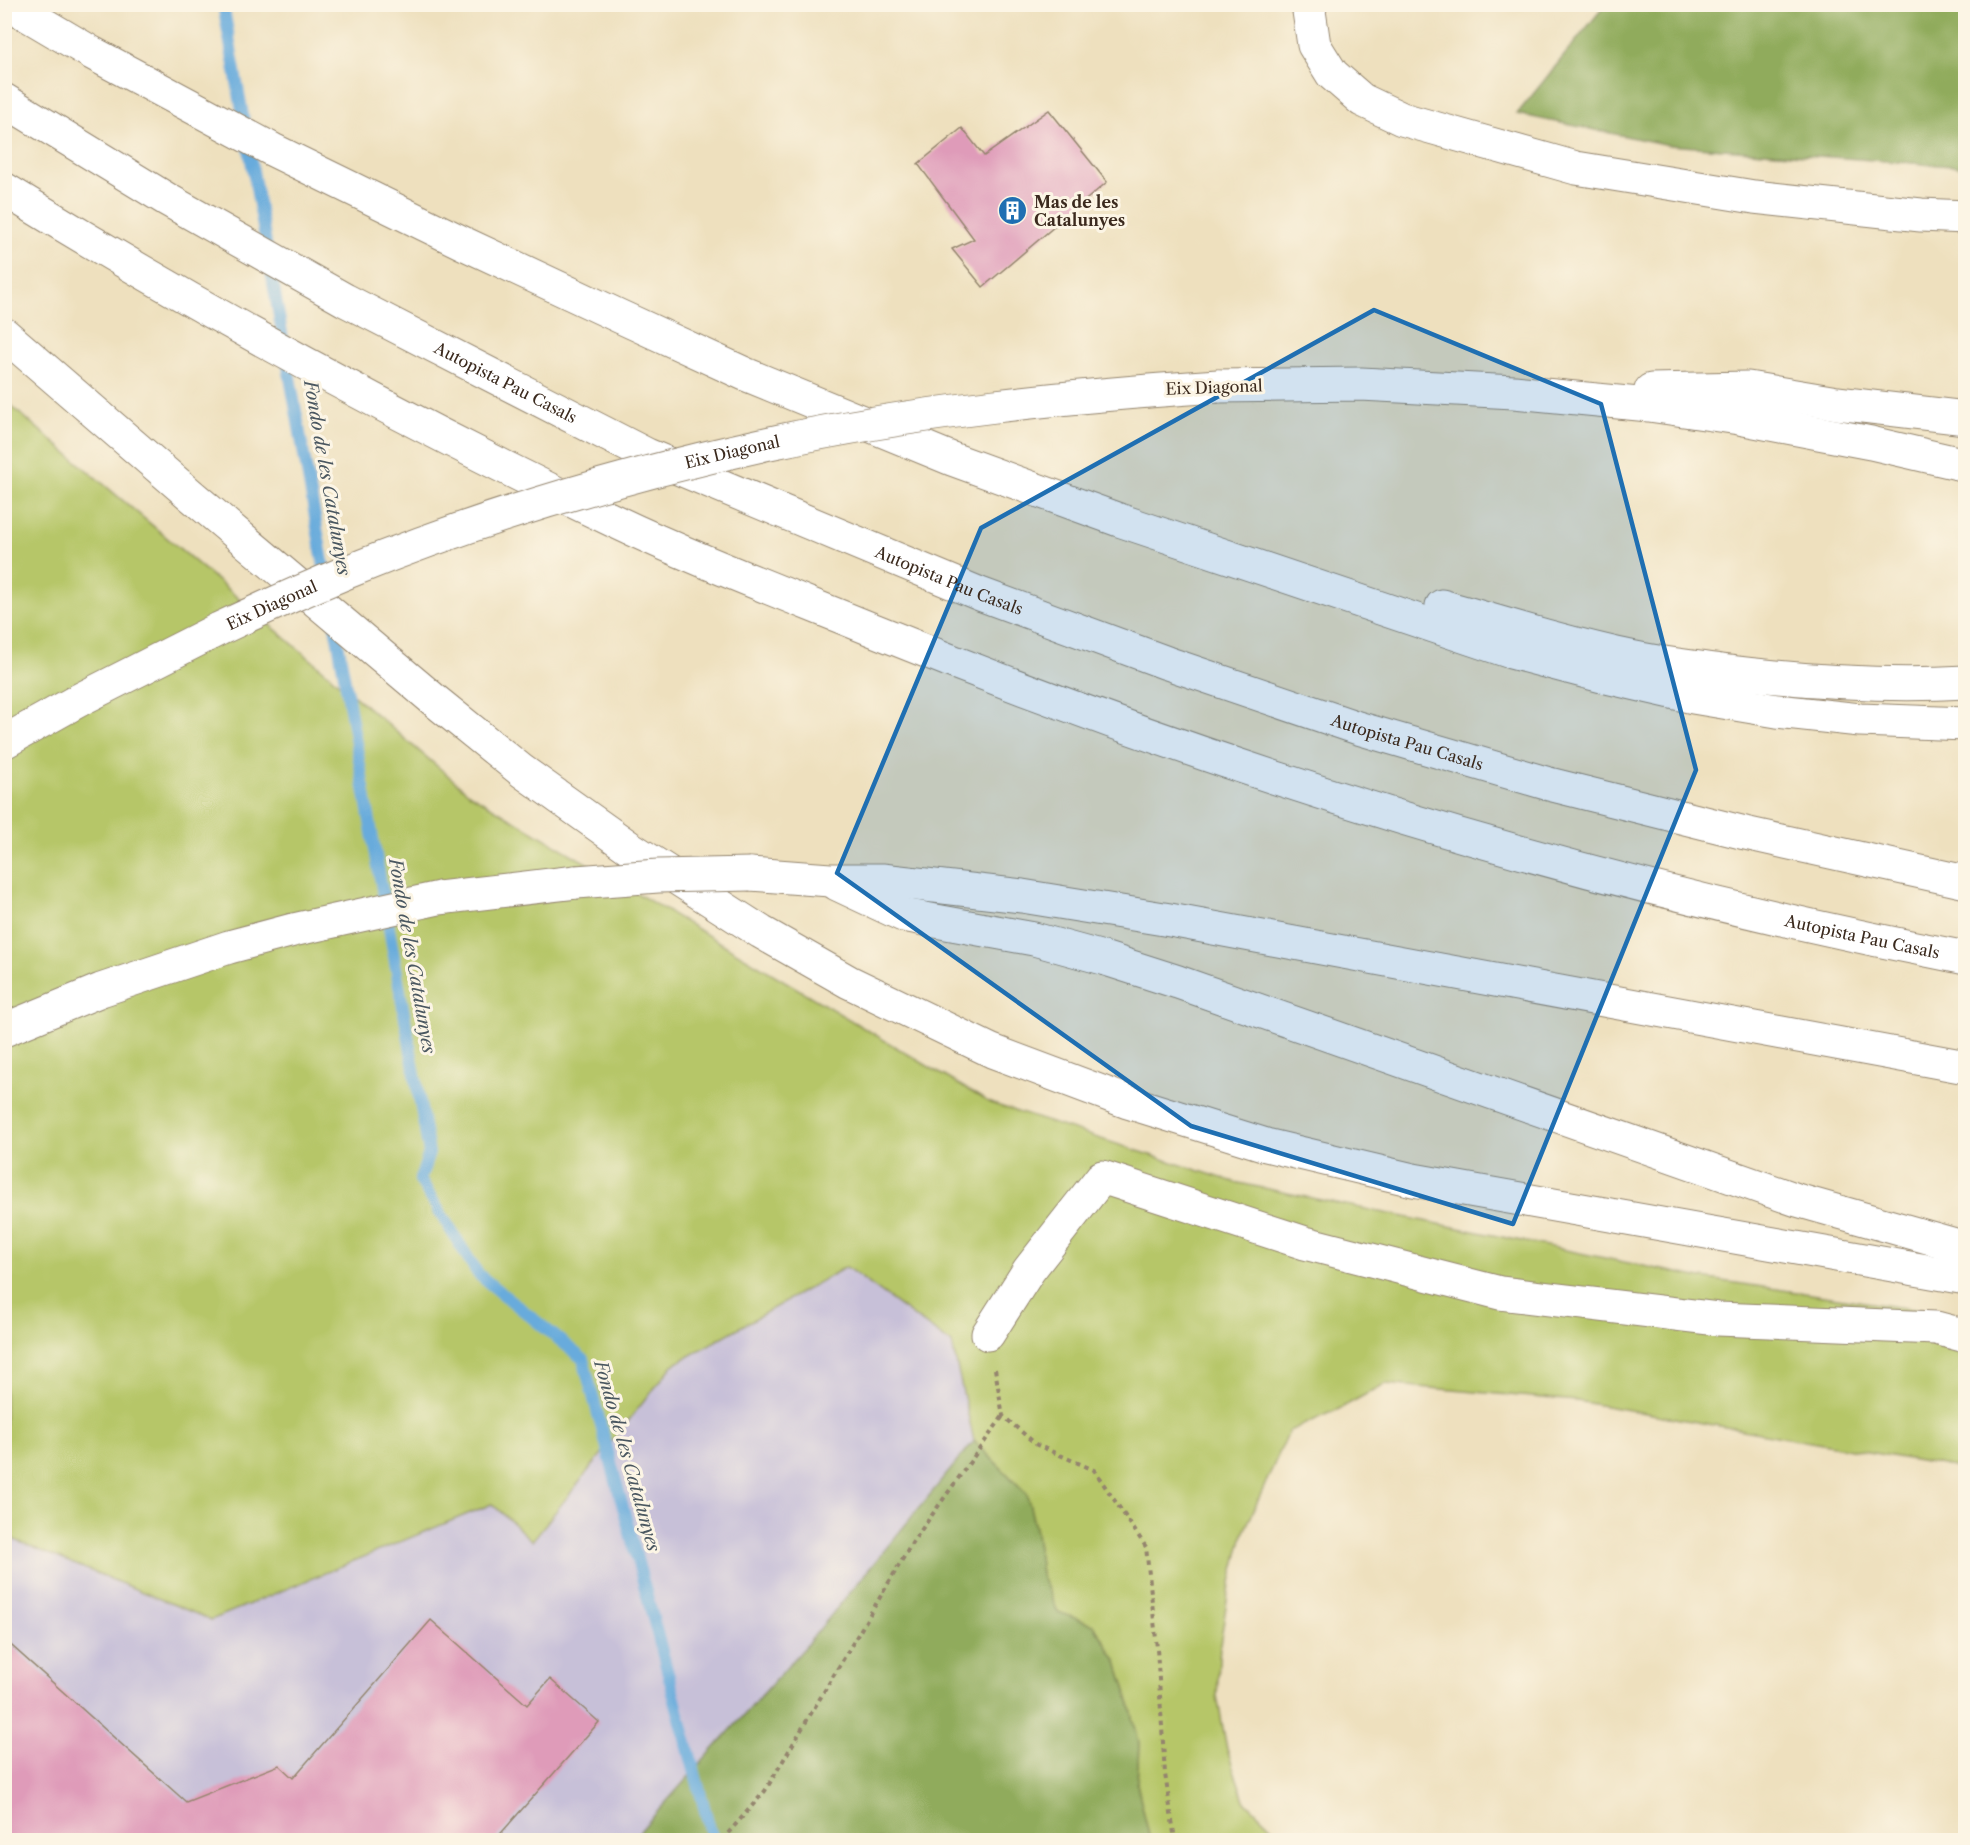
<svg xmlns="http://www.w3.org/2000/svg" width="1970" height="1845" font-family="'Libre Caslon Text',serif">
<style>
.industrial{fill:#c7c0d8}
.green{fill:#b6c668;stroke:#787843;stroke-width:1.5}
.forest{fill:#90ab5c;stroke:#666a3d;stroke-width:1.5}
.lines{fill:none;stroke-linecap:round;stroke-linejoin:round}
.stream{stroke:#67abdc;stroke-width:12}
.building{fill:#df9bb9}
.minor-casing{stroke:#94856e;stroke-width:35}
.highway-casing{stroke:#94856e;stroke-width:35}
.path{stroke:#94856e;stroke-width:4;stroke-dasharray:4.5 4.5;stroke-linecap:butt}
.minor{stroke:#fff;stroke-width:33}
.highway{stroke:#fff;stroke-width:33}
.highway-bridge-casing{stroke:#94856e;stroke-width:35;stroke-linecap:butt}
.highway-bridge{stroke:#fff;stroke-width:33}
.marked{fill:#1f6fb2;fill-opacity:0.2;stroke:#1f6fb2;stroke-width:4.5;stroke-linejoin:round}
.labels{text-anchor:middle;stroke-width:6;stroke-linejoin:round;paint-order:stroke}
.poi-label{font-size:16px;font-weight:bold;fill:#3b2a1e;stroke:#fcf5e5;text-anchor:start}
.street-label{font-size:16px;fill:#3b2a1e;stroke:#fcf5e5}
.water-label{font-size:18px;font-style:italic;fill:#4a5760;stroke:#fcf5e5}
</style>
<rect width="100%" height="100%" fill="#fcf5e5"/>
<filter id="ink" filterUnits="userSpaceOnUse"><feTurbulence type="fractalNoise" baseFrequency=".0167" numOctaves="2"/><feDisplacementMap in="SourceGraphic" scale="12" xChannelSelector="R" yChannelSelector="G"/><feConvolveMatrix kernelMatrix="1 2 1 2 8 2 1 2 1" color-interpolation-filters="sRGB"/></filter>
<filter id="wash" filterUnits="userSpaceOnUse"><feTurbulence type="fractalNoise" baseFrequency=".008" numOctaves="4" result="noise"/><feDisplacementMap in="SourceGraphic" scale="24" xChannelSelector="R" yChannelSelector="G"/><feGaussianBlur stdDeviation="1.35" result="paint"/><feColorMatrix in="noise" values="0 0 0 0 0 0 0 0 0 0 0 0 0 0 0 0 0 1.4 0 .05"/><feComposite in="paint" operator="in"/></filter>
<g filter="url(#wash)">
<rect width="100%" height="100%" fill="#eee0be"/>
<!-- industrial -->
<path class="industrial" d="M846,1267L952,1344L974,1441L805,1647L632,1840H5L4,1536L211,1620L492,1504L532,1541L673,1365Z"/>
<!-- green -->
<path class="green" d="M4,400L470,794L990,1103L1234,1182L1702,1278L1965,1317V1469L1577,1401L1385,1384L1337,1410L1289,1431L1243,1534L1228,1594L1220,1645L1217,1696L1227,1749L1244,1800L1285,1840H1150L1137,1784L1139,1743L1129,1701L1117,1662L1094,1625L1058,1612L1041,1575L1036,1533L1027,1494L974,1441L952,1344L846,1267L673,1365L532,1541L492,1504L211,1620L5,1536Z"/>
<!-- forest -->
<path class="forest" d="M1605,5H1965V167L1669,145L1517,114Z
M974,1441L1027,1494L1036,1533L1041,1575L1058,1612L1094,1625L1117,1662L1129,1701L1139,1743L1137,1784L1150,1840H632L805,1647Z"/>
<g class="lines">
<!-- stream -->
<path class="stream" d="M223,4L326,578
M335,625L429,1153L420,1180L478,1274L583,1359L713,1840"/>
</g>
<g id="blocks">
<!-- building -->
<path class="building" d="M1049,110L1107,182L983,287L952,249L974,239L918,164L962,128L984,156Z
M431,1620L527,1705L550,1679L599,1722L495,1840H4V1639L186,1802L279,1765L293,1778Z"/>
</g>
</g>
<g filter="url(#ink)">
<use href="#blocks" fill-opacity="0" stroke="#94856e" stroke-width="1.5"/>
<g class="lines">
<defs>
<path id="minor" d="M1311,4L1309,11L1314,45L1332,74L1362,100L1402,119L1576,168L1754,197L1921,215L1966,217
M988,1334L1029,1270L1102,1177L1305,1243L1500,1293L1718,1319L1936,1328L1966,1336"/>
<g id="highway">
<path d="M9,4L92,53L273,150L463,243L621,317L745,374L952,459L1119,520L1511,652L1606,677L1693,697L1777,711L1860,720L1966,724"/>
<path id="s1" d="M4,100L168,200L345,300L647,455L980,594L1167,663L1358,728L1549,784L1745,833L1966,882"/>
<path id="s2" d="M4,189C200,310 404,420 612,520C698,561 788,595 876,631C1228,774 1593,886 1966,958"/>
<path d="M4,334L193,497L434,700L522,771L630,848L761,932L849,982L992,1051L1128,1102L1266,1145L1413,1180L1966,1278"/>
<path d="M1218,386L1361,384L1514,392L1649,405L1739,418L1871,443L1966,465"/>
<path d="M1651,390L1748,388L1837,403L1966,418"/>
<path d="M1442,606C1500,623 1558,641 1617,654C1651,662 1686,666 1721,671C1802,681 1883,687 1966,682"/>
<path d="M4,742L81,699L219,629"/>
<path d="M750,874L830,880H882L1022,896L1170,920L1966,1067"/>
<path d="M837,884L903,915L1034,939L1103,958L1178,982L1797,1200L1966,1248"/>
<path d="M4,1030L101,990L229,947L293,930L439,898L576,882"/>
</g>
</defs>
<!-- minor casing -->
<use href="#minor" class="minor-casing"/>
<!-- highway casing -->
<use href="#highway" class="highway-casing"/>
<!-- path -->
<path class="path" d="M995,1369L1003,1416L1037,1445L1094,1470L1146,1547L1157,1648L1165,1774L1175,1840
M722,1840L765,1791L914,1540L1003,1416"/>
<!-- minor -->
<use href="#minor" class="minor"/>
<!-- highway -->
<use href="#highway" class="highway"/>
<defs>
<g id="highway-bridge">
<path id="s3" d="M219,629C261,609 304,590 347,572C482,517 628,474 770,443C918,411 1068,396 1218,386"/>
<path d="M576,882L658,876L750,874"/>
</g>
</defs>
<!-- highway-bridge casing -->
<use href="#highway-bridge" class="highway-bridge-casing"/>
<!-- highway-bridge -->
<use href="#highway-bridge" class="highway-bridge"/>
</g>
</g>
<!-- marked area -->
<path class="marked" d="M1374,310L1601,404L1696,770L1513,1224L1191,1126L837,873L981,528Z"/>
<!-- icons -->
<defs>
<symbol id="building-disc" viewBox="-11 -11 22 22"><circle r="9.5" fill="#1f6fb2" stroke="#fcf5e5"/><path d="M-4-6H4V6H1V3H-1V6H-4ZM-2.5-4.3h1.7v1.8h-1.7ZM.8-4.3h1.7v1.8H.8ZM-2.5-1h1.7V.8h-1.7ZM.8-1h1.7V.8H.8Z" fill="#fff"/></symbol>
</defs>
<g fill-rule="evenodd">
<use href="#building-disc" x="996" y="194" width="33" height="33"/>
</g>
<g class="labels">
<!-- poi labels -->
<g class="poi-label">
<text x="1034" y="208">Mas de les<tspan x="1034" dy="18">Catalunyes</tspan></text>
</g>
<!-- street labels -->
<g class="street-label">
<text dy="6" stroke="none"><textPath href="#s1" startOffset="576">Autopista Pau Casals</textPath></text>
<text transform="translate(1214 387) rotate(-2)" y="6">Eix Diagonal</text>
<text dy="6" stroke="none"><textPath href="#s3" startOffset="544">Eix Diagonal</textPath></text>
<text dy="6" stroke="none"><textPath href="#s1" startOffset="1062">Autopista Pau Casals</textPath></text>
<text dy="6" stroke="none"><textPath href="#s3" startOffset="58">Eix Diagonal</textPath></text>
<text dy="6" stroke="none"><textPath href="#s1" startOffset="1548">Autopista Pau Casals</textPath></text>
<text dy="6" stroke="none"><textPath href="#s2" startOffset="2013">Autopista Pau Casals</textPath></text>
</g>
<!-- water labels -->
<g class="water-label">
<text transform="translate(327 478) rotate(80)" y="6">Fondo de les Catalunyes</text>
<text transform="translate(412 956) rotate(80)" y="6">Fondo de les Catalunyes</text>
<text transform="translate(627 1456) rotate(74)" y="6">Fondo de les Catalunyes</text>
</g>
</g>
<!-- margin -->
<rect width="1970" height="1845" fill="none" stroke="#fcf5e5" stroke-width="24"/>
</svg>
